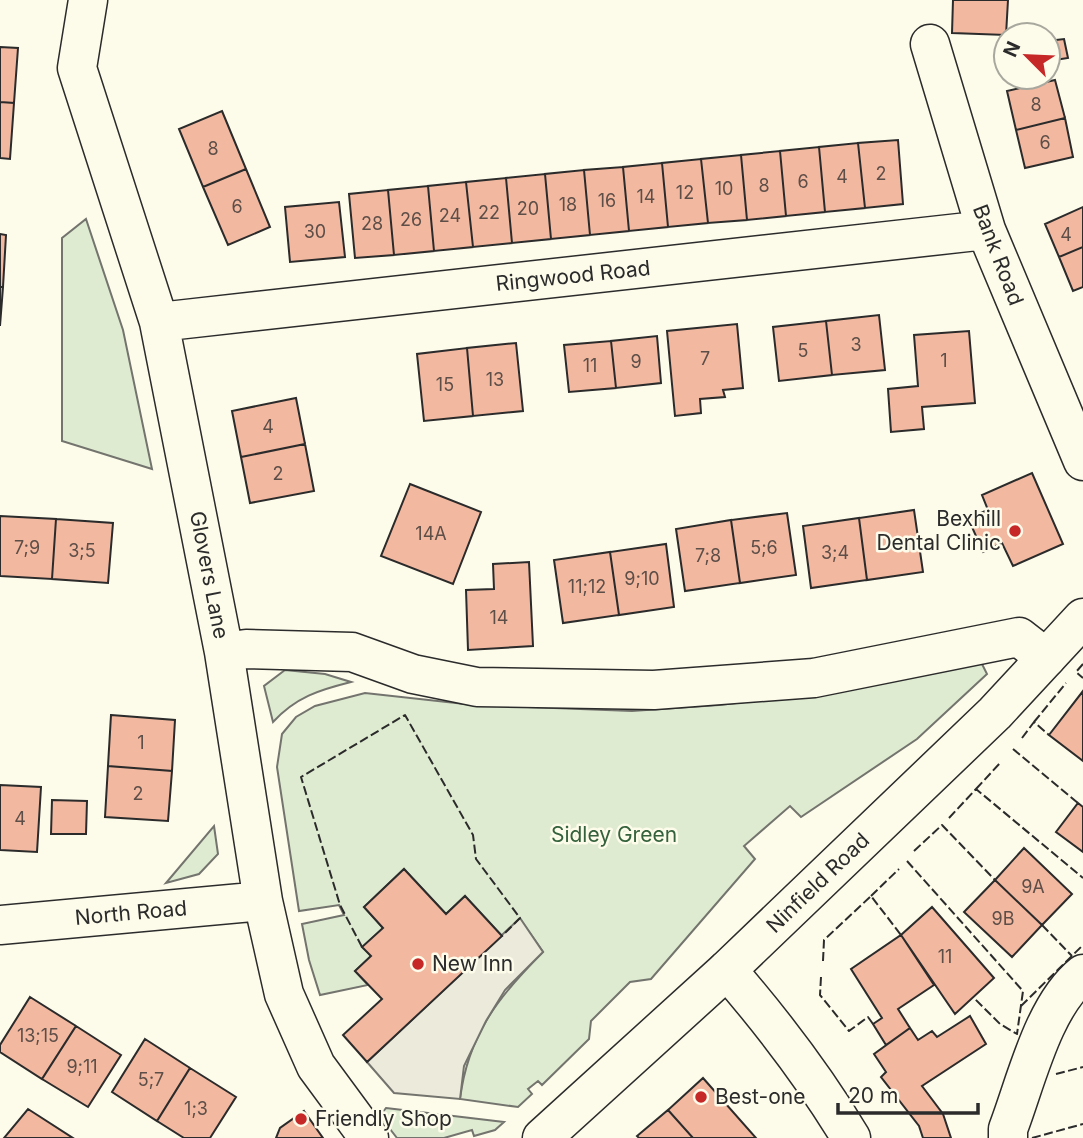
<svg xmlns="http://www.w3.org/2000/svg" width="1083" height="1138" font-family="Inter,sans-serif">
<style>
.green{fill:#deebd1;stroke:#74746e;stroke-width:2}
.parking{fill:#eceadb;stroke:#74746e;stroke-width:2}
.building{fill:#f2b8a0;stroke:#2b2b2b;stroke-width:2}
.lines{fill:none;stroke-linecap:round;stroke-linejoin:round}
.street-casing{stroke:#2b2b2b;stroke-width:41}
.primary-casing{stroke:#2b2b2b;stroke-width:41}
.street{stroke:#fdfbea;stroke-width:38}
.primary{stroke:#fdfbea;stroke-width:38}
.fence{stroke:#2b2b2b;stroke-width:2;stroke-dasharray:9 3.5;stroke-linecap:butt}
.poi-dot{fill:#c62828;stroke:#fdfbea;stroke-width:2.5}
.labels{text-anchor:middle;stroke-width:5;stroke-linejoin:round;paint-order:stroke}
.number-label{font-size:18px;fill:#5d4e48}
.street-label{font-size:21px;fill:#2b2b2b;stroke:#fdfbea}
.poi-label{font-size:21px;fill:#2b2b2b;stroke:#fdfbea;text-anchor:start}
.park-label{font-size:21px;fill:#34623c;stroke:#fdfbea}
</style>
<rect width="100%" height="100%" fill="#fdfbea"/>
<!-- green -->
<path class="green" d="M86,219L123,330L152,469L62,441V238Z
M979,658L987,674L917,739L801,817L790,806L744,846L755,859L651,979L630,982L591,1021L589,1039L542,1085L538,1081L528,1089L532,1094L518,1107L460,1099C468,1035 498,997 543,952L520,919L502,936L465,896L446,914L404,869L364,907L383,928L363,947L371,956L355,971L368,985L320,995L309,960L302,924L344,915L339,905L299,911L277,767L282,734L296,717L315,706L365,693L474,705L632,711L719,705L806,695Z
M285,670L325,674L351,682C319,690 296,697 273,722L264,686Z
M214,826L218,854L199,874L166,883Z
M386,1108L504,1122L495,1130L474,1136L472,1130L444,1138H397L380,1116Z"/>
<!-- parking -->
<path class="parking" d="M520,918L543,952L505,990L486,1021L464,1066L460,1099L394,1093L367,1062Z"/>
<!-- building -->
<path class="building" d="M953,0H1008L1006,35L952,33Z
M1064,39L1068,58L1048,61V41Z
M0,47L18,48L14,103L0,102Z
M1055,80L1065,118L1016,130L1007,91Z
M0,102L14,103L10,159L0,158Z
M222,111L246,169L203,187L179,129Z
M1065,118L1073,157L1025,168L1016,130Z
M898,140L903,204L865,208L858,143Z
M858,143L865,208L825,212L819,147Z
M819,147L825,212L786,216L780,151Z
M780,151L786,216L747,220L741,155Z
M741,155L747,220L708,223L701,159Z
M701,159L708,223L668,227L662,163Z
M662,163L668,227L629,231L623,167Z
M623,167L629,231L590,235L584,170Z
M246,169L270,227L228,245L203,187Z
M584,170L590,235L551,239L545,174Z
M545,174L551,239L512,243L506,178Z
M506,178L512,243L473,247L466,182Z
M466,182L473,247L434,251L428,186Z
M428,186L434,251L394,255L388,190Z
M388,190L394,255L355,258L349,194Z
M339,202L345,257L290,262L285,207Z
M1083,207V247L1059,257L1045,224Z
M0,234L6,235L3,287H0Z
M1083,247V287L1073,291L1059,257Z
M0,287H3L0,326Z
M879,315L885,370L832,375L826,321Z
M826,321L832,375L779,381L773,327Z
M737,324L743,388L723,390L725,397L700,399L701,413L675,416L667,331Z
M969,331L975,403L922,407L924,429L891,432L888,389L918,386L914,335Z
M657,336L661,383L616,388L611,341Z
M611,341L616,388L569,392L564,345Z
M516,343L523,411L473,416L467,348Z
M467,348L473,416L424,421L417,354Z
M296,398L305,444L241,457L232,411Z
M305,444L314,491L250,503L241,457Z
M1032,473L1063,544L1013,566L1002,543L983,552L968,518L988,510L982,495Z
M410,484L481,512L453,584L381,556Z
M914,510L923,572L867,580L859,518Z
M787,513L796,575L740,583L731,520Z
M0,516L56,519L52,579L0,576Z
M859,518L867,580L811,588L803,526Z
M56,519L113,523L108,583L52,579Z
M731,520L740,583L685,591L676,529Z
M666,544L674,607L619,615L610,552Z
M610,552L619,615L563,623L554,560Z
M529,562L533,646L468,650L466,590L494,589L493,564Z
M1083,691V761L1049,735Z
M111,715L175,720L172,771L108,766Z
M108,766L172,771L168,821L105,817Z
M0,785L41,787L37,852L0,850Z
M52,800L87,801L86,834H51Z
M1078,803L1083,807V852L1056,832Z
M1024,848L1072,894L1042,925L995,880Z
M404,869L446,914L465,896L502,936L367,1062L343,1035L382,999L355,971L371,956L362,947L383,928L364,907Z
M995,880L1042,925L1012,957L964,912Z
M932,907L994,978L955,1014L901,935Z
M901,935L934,985L898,1009L910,1028L886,1045L873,1024L882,1018L851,969Z
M30,997L76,1026L42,1079L0,1052V1045Z
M970,1016L986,1044L922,1086L943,1114L951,1138H923L919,1126L881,1077L886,1072L874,1054L910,1028L918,1040L932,1031L937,1037Z
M76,1026L121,1055L88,1107L42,1079Z
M145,1039L190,1068L157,1121L112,1092Z
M190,1068L236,1097L210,1138H184L157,1121Z
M703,1078L756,1138H693L668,1110Z
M28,1109L73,1138H4Z
M668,1110L693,1138H639L637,1136Z
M304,1111L323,1138H276L280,1128Z"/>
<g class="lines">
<defs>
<path id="street" d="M88,0L77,68L159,322L224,652L263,901L284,994L316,1066L369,1138
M930,44L986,230L1083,461
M159,322L986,230
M224,652L246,649L352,652L413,674L477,687L654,690L814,678L1019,637L1046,658
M0,925L263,901
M727,970C773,1023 815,1078 851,1138
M1008,1138V1129C1026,1082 1043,1006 1083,974"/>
<path id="primary" d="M542,1138L727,970L995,713L1083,618"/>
</defs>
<!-- street casing -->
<use href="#street" class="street-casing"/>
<!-- primary casing -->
<use href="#primary" class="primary-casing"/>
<!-- street -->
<use href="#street" class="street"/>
<!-- primary -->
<use href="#primary" class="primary"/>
<!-- fence -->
<path class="fence" d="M1083,664L1076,672L1083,678
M1034,722L1066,683
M1022,738L1034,722L1049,735
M1013,749L1078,803
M976,789L1001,762
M949,818L976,789L1083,878
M914,851L942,825L995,880
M907,861L1023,991L1017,1034L1000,1024L973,997
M871,896L899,869
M1042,925L1072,956
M362,947L340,905L301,777L405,715L473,835L476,859L520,918L502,936
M823,961L824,940L871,896L901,935
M821,977L820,995L849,1031L868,1017L873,1024
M1021,1006L1083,945
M1056,1074L1083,1067
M1032,1138L1083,1124"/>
</g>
<!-- markers -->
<g class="poi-dot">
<circle cx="1015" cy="531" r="7"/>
<circle cx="418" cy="964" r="7"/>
<circle cx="701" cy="1097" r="7"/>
<circle cx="301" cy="1119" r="7"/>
</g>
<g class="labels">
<!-- number labels -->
<g class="number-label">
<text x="1036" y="111">8</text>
<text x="1045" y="149">6</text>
<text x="213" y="155">8</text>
<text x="881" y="180">2</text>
<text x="842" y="183">4</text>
<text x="803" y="188">6</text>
<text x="764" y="192">8</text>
<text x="724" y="195">10</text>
<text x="685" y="199">12</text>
<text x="646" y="203">14</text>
<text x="607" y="207">16</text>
<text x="568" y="211">18</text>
<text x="237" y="213">6</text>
<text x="528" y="215">20</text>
<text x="489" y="219">22</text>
<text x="450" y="222">24</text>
<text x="411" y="226">26</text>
<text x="372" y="230">28</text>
<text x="315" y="238">30</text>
<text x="1066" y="241">4</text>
<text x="856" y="351">3</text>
<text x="803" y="357">5</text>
<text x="705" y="365">7</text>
<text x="944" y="367">1</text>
<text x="636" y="368">9</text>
<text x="590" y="372">11</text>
<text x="495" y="386">13</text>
<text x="445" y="391">15</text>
<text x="268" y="433">4</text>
<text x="278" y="480">2</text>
<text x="431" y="540">14A</text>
<text x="27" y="554">7;9</text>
<text x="764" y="554">5;6</text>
<text x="82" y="557">3;5</text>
<text x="835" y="559">3;4</text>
<text x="708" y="562">7;8</text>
<text x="642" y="585">9;10</text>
<text x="587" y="593">11;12</text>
<text x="499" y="624">14</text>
<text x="141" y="749">1</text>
<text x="138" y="800">2</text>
<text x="20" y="825">4</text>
<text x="1033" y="893">9A</text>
<text x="1003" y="925">9B</text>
<text x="945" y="963">11</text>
<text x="38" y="1042">13;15</text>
<text x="82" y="1073">9;11</text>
<text x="151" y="1086">5;7</text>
<text x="196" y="1115">1;3</text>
</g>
<!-- street labels -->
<g class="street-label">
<text transform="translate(998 255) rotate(69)" y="7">Bank Road</text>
<text transform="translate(573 276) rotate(-6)" y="7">Ringwood Road</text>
<text transform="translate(209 575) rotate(79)" y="7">Glovers Lane</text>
<text transform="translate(818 883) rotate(-44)" y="7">Ninfield Road</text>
<text transform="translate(131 913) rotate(-5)" y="7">North Road</text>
</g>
<!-- poi labels -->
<g class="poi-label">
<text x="1001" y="526" text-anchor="end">Bexhill<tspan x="1001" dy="24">Dental Clinic</tspan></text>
<text x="432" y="971">New Inn</text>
<text x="715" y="1104">Best-one</text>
<text x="315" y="1126">Friendly Shop</text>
</g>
<!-- park labels -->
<g class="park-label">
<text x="614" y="842">Sidley Green</text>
</g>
</g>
<!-- north arrow -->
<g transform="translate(1027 56) rotate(294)"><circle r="33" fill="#fdfbea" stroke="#a9a89e" stroke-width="2"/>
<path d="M0-5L12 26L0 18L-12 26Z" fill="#c62828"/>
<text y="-10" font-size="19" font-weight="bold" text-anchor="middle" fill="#2b2b2b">N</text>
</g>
<!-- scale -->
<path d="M838 1103v10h140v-10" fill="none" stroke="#2b2b2b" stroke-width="3.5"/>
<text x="848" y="1103" font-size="21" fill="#2b2b2b" stroke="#fdfbea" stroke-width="5" paint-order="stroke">20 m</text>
</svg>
